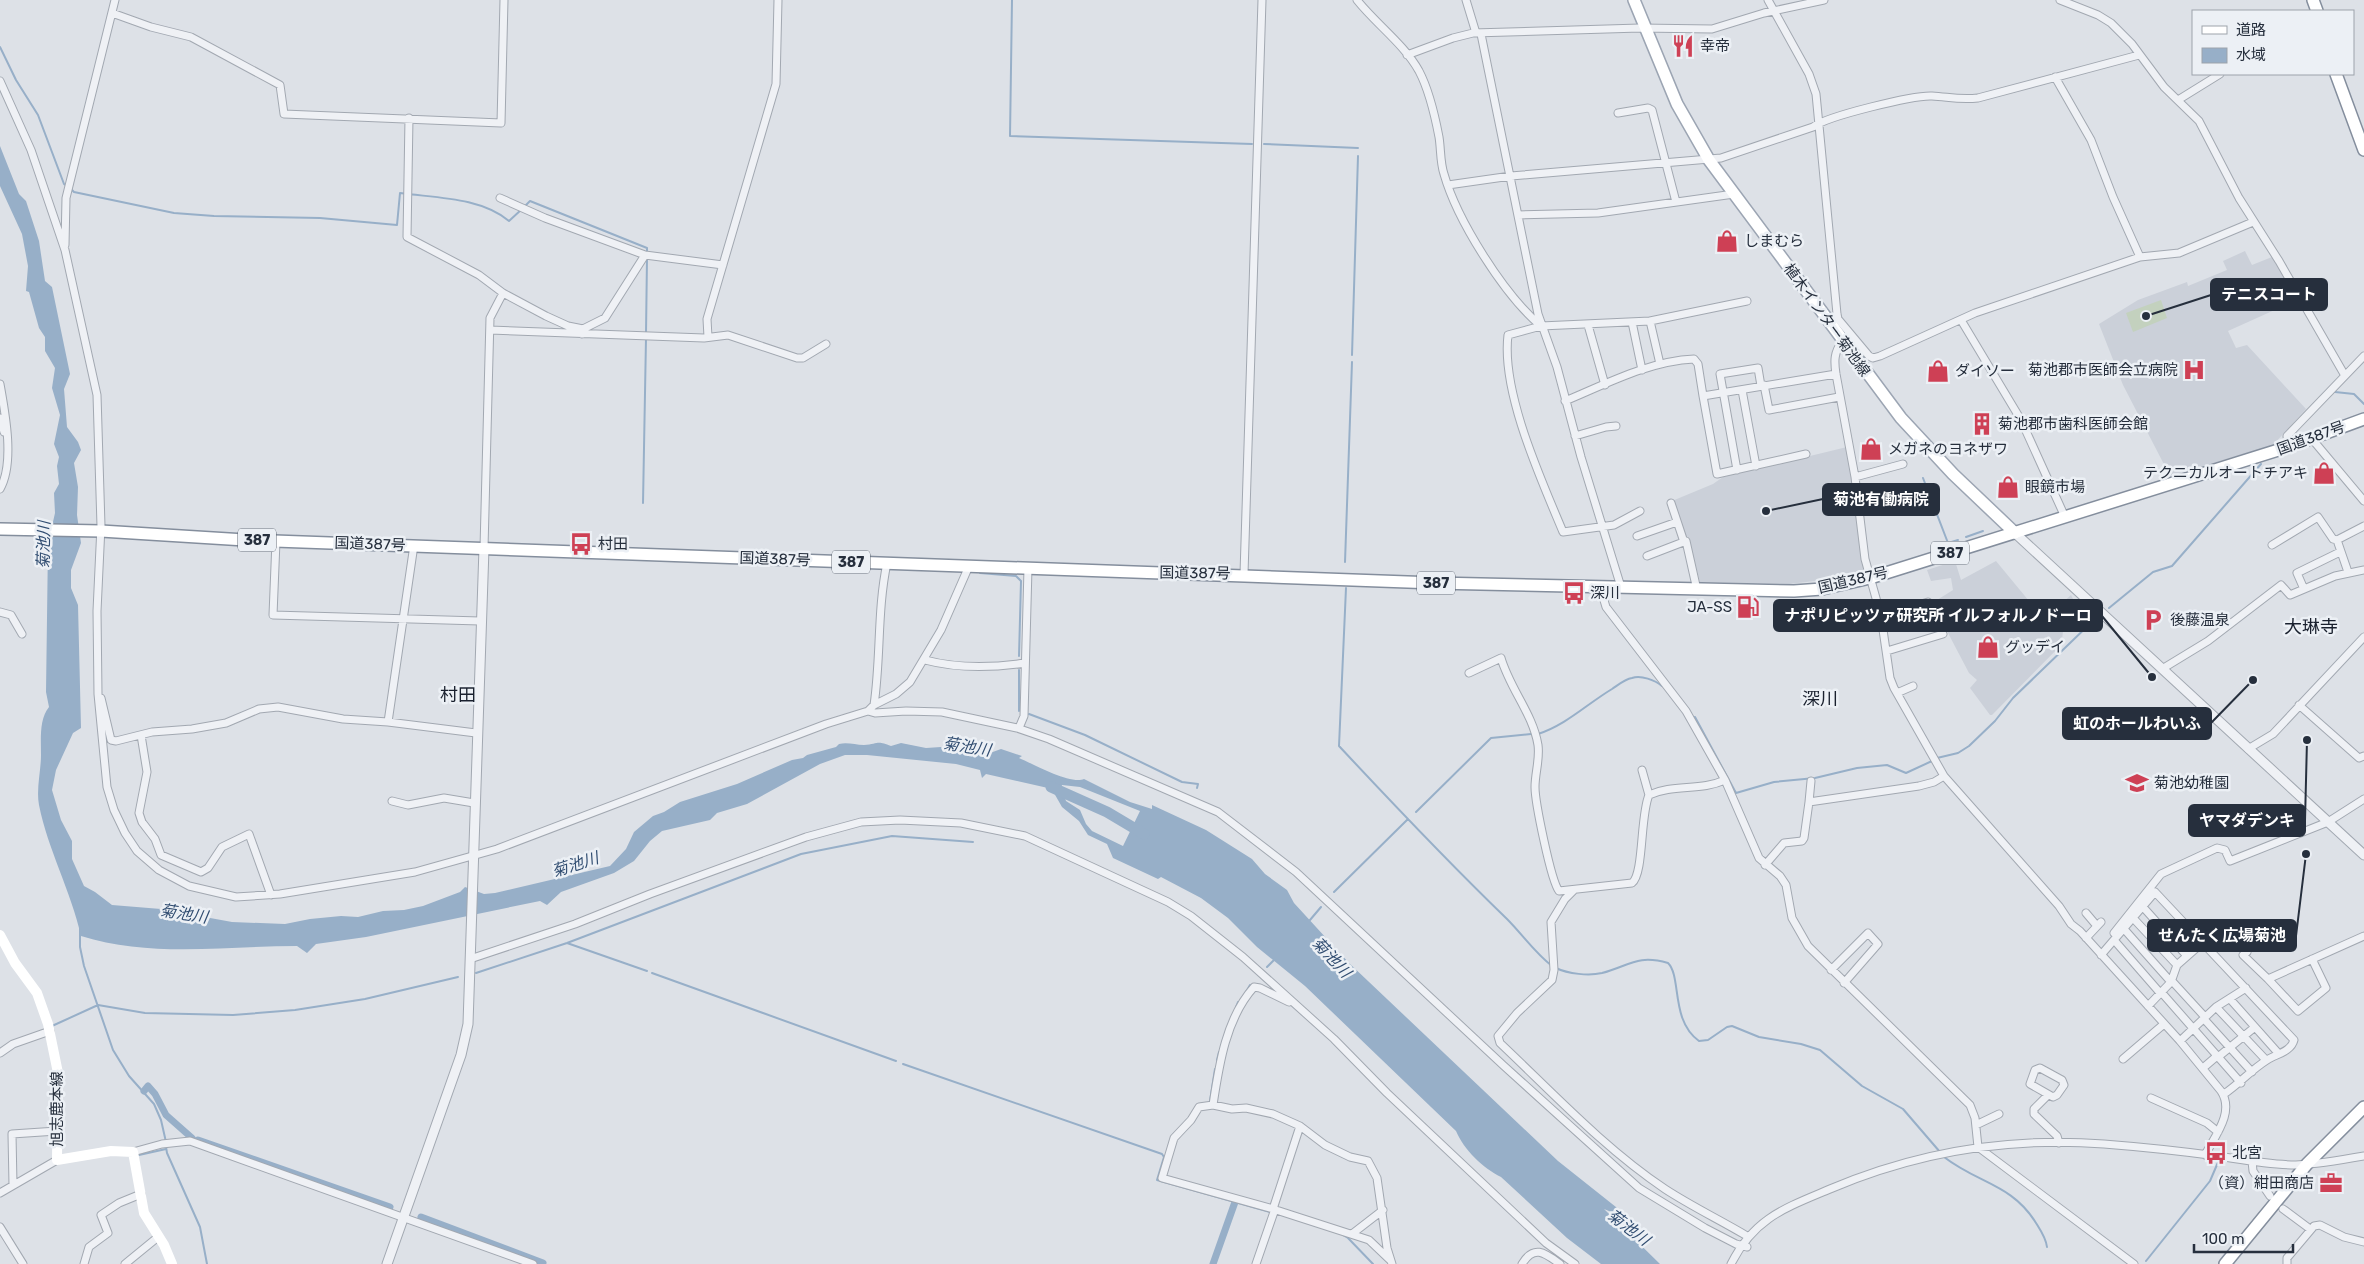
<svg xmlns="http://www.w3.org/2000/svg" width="2364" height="1264" font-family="Rubik,'Noto Sans JP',sans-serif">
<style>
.built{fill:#cbd0d9}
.green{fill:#c3d1be}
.water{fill:#97afc8;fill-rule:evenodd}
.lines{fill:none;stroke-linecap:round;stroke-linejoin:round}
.stream{stroke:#97afc8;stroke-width:2}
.canal{stroke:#97afc8;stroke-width:7}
.river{stroke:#97afc8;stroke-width:11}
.minor-casing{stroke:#a2a8b1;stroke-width:9}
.tertiary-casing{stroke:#a2a8b1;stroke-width:11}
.primary-casing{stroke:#9ca5b3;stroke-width:14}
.trunk-casing{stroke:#848e9d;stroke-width:14}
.minor{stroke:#eff1f5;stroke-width:7}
.tertiary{stroke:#eff1f5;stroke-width:9}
.secondary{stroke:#fff;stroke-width:10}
.primary{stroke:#fff;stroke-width:11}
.trunk{stroke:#fff;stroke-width:11}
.labels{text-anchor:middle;stroke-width:5;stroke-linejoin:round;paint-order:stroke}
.shield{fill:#ecf0f5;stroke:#616974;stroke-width:1}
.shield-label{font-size:14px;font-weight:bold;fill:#262f3d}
.poi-label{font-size:15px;fill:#262f3d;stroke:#ecf0f5;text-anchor:start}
.street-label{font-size:15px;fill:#262f3d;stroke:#ecf0f5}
.water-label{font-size:16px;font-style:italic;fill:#314d71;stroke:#ecf0f5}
.quarter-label{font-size:18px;fill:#19202e;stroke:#ecf0f5}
.leader{fill:none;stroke:#262f3d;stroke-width:2}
.callout-dot{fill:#262f3d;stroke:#ecf0f5;stroke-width:2}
.callout{fill:#262f3d;stroke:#262f3d;stroke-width:2}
.callout-label{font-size:16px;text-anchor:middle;font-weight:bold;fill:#fff}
</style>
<rect width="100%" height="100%" fill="#dde1e7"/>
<!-- built -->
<path class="built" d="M2245,251L2252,265L2272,257L2297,300L2228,331L2236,348L2247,345L2306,409L2273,445L2170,476L2123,385L2099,324L2138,300L2187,282L2188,286L2227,270L2223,261Z
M1847,447L1864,572L1831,579L1789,584L1700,582L1690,545L1685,539L1672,501L1713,484L1723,477Z
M1955,561L1961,580L1996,561L2029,601L2049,615L2071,595L2075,603L2085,612L2063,631L2062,640L2065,641L1992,715H1990L1970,688L1977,680L1969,673L1948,633L1937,600L1953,590L1951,578L1931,581L1927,570Z"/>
<!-- green -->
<path class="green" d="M2161,300L2167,318L2133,332L2126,313Z"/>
<!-- water -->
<path class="water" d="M0,146L19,194L26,201L39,241L45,281L52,287L70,374L64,389L67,427L78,442L81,450L74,463L78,487L77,515L81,543L71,570V588L78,605L81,728L73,733L56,770L52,790L61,820L72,841V859L84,886L95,892L112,905L161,909L232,922L285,924L310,919L341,916L358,917L383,911L404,910L423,906L460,892L465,887L484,894L495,893L610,866L626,849L634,832L653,816L664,812L680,802L737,784L792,760L803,758L807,755L836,747L839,744C848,742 855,745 864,745C878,744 877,740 891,746L901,743L926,748L941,747L953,754L963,748L977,751L986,757L990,753L1001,749L1022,756L1019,758C1033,764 1071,785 1084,779L1130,802L1152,809V805L1206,830L1252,859L1265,874L1287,890L1294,903L1349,963L1558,1161L1626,1215L1621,1216L1604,1209L1660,1264H1601L1567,1238L1501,1177C1483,1168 1464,1150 1456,1131L1305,986L1257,947L1228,918L1201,898L1161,877L1158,879L1113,858L1107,844L1088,835L1079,821L1062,807L1054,793L1048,788L986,774L982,778L980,770L956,764L867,755H845L820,764L747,804L717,813L710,820L662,831L650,841L634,861L614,873L561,892L547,905L540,901L366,937L316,944L307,953L297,946C226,946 150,958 81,936C71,891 48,850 39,805C36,789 41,771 41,755C41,740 39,719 49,707L46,692L48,544L55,513L54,493L59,484L57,466L59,457L54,444L60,415L52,388L55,368L45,351V337L39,328L29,292L26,291L28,266L22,234L0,186ZM1062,785L1080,787L1140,811L1123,846L1092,831L1086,824L1080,810L1066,801L1064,795L1067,791L1061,789Z"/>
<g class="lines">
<!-- stream -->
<path class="stream" d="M1012,0L1010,136L1252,144
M0,47L16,80L38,115L64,184L68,187
M1264,144L1358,148
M71,189L74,192L174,213L214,216L320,218L397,225L400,193C435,198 480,197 509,221L522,209
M525,206L530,201L647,248V253
M646,333L647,258
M1352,355L1358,156
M2335,392L2354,394L2364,404
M1923,478L1948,543L1958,540
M643,503L646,338
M1966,537L1983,531
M1345,562L1352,362
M980,573L1016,576L1021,581L1019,656
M1346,588L1339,746C1394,805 1449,863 1507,919C1522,934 1535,953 1552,966
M2109,608L2153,572L2172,566L2261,464
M1019,711V670
M1029,714L1085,735L1182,782L1198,784L1197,788
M1695,717L1736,793L1774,782L1815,778L1857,768L1887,765L1906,773L1932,761
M1538,734C1566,725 1587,704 1612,689C1618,685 1625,679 1632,678C1641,675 1655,680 1662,686
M1937,758L1958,753L1969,746L1995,721L2013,698L2096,618
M1416,812L1491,738L1531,734
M1334,892L1408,819
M1310,920L1321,907
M80,928V947L84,966L113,1050L129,1076L154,1104L161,1120L166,1142
M567,943L647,971
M1267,967L1275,959
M1556,968C1568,974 1589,976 1602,973C1629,966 1637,954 1668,963C1682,977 1670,1020 1699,1041L1708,1040L1727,1027L1732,1026L1759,1037L1801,1044L1820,1050L1862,1086L1903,1109L1940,1152
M476,973L567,943L801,854L892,836L973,842
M652,973L896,1061
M1246,992L1250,985
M1236,1007L1238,1002
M52,1026L98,1005L145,1013L233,1015L295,1010L365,999L458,977
M1217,1060L1219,1052
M903,1064L1162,1154L1164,1157L1157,1180L1270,1212
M1210,1101L1215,1069
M166,1147L167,1153L200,1227L207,1264
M139,1155L166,1149
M1944,1157C1979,1184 2012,1184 2036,1223C2041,1231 2046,1238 2047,1247
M1343,1235L1348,1238L1373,1264
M2146,1261L2210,1181L2219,1160"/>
<!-- canal -->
<path class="canal" d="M144,1091L148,1086L155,1094L166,1115L192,1138
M198,1140L390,1207
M421,1217L543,1263
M1213,1264L1235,1202"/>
<!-- river -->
<path class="river" d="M1051,787L1107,812L1144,834"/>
<defs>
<path id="minor" d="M1357,0C1376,24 1404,44 1419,71C1429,90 1435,116 1439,137C1441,149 1440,162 1444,174C1457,220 1504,295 1541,326
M1466,0L1476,33
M1768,0L1809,74L1816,94L1837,314L1838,319L1869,356L1873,358L1880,356L1975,313L2140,257L2179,253L2253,222
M2060,0L2098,15L2111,23L2132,44L2164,87L2199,121L2239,198L2279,261L2344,374
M112,13L151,27L191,37L280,85L284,114L501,123L504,0
M1481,34L1538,314L1557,367L1581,457L1621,587
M1407,55L1453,38L1473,33L1640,28L1712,29L1764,13L1824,0
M2055,77L2091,140L2113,197L2140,257
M0,81L31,150L65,250L97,395L101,526L97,611L98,694L107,787L114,810L125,833L137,851L159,870L189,886L236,897L280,894L415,872L497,849L826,724L868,711L874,705L896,694L910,682L941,630L969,566
M2178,100L2220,74
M1618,113L1648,108L1652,110L1676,202
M409,118L407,237L479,275L503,293L546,316L568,326L583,329L582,334
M1448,185L1511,176L1721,158L1813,127C1827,116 1914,95 1932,96C1949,97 1959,100 1978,98L2139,55
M500,198L545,218L645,255L723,265
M1518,215L1598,213L1734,194
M65,245L66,198L115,0
M1961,320L2021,420L2065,517
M1650,321L1660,364
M1632,322L1642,370
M1588,325L1605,385
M583,329L605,318L645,255
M490,330L704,338L728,335L797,358H803L826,344
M708,337L707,319L776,84L778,0
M1842,342C1834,352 1834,361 1836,374L1855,477L1865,559L1881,616L1890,678L1894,688L1944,776L2059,906L2071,924L2080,931L2180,1041L2221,1091C2235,1112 2215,1136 2205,1155
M0,384C5,412 15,463 0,489
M1764,385L1769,410L1839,397
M1742,390L1756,466
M1703,396L1717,474L1806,454
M1565,401C1606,384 1649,361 1694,359L1698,364L1703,396L1836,374
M0,418L4,432
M1575,436L1606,427L1616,426
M2312,439L2364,501
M2288,447L2287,436L2364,356
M1737,470L1720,374L1758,368L1761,386
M1855,477L1903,464
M1671,503L1684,542
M1640,511L1614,525L1563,532C1541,479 1501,392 1508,335L1541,326L1650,321L1747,301
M1637,536L1677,522
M2337,540L2348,572
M276,541L273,615L480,621
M2272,545L2318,517L2333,539L2337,540L2364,526
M484,548L490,318L503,293
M1647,556L1686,541L1697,590
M1244,574L1262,0
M1600,587L1606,607L1686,711L1725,780L1759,858L1780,876L1786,885L1792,918L1808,946L1970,1105L1975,1118L1978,1147L2134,1264
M2304,589L2297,573L2340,552
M0,612L11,615L22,634
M1881,616L1928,602
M1887,651L1943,634
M925,660C959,669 991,668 1025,663
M2162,669L2208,641L2281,585L2290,595L2335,576L2364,570
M1469,673L1501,658C1510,689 1533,714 1538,745C1540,759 1535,773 1535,787C1535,802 1551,881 1559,891L1632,883C1644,874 1640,815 1649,795C1673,784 1701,791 1725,780
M1897,693L1913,686
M101,698L111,740L116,741L152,732L192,729L226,723L259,709L278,707L343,719L388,722L476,733
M874,705C881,658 877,610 887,563
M2299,705L2359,758L2364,756
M868,711L875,713L906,711L942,712L1017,728L1049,739L1218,812L1296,872L1504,1066L1639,1188L1705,1228L1736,1244L1747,1247
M388,722L414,545
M1019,728L1024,716L1028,568
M141,735L147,772L139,813L142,822L155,839L161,855L201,872L208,868L222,847L249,834L271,895
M2248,749L2273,734L2364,637
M1642,770L1649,795
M392,801L408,805L444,798L474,803
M1809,802L1811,781
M1765,865L1784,843L1802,841L1804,838L1809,802L1919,786L1934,782L1944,776
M1574,890L1565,899L1551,922L1554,970L1552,980L1517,1013L1498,1036L1500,1043C1553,1093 1604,1148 1665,1189C1691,1206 1720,1220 1747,1236
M2143,907L2187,956
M2086,913L2097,926
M2133,918L2177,965
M2124,929L2171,982
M2114,933L2161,874L2217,848L2225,850L2230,861L2328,822L2364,799
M2086,938L2101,922
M2114,940L2161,994
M2247,952L2243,955L2268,979L2364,936
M2101,955L2155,892L2294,1040C2291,1052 2276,1054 2267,1060C2251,1070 2239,1084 2224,1094
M470,959L575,924L650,894L806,837L861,822L900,820L961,823L1025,836L1168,902L1191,916L1243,957L1334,1039L1387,1093L1546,1243L1575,1264
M1831,970L1868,933L1878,944L1844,983
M2268,979L2298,1011L2326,988L2312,959
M2172,981L2205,1017
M2162,993L2241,1083
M2230,999L2279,1054
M2148,1006L2171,982L2177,965L2202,943
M2216,1007L2266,1060
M2204,1019L2252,1072
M2180,1041L2216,1007L2246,988
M0,1053L13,1044L50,1031
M2218,1057L2255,1027
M2123,1059L2164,1024
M2040,1068L2062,1080L2064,1085L2057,1095L2053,1097L2030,1084L2035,1070Z
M2203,1068L2217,1056
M2048,1095L2034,1109V1114L2057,1136L2059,1143
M2151,1098L2207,1123L2218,1132
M1213,1105C1219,1065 1226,1018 1254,987L1260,988L1289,1002
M1976,1125L1999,1114
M133,1152L162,1144L190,1141L533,1264
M2252,1161L2253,1171L2270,1196
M13,1185L12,1134L57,1131
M0,1193L57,1160
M1273,1209L1300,1126
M2283,1209L2310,1229
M0,1227L23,1264
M1352,1234L1383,1210
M1390,1260L1369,1240L1273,1209L1162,1178L1174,1138L1191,1120L1199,1107L1213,1105L1232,1109L1246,1108L1273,1114L1300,1126L1325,1145L1350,1157L1368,1161L1377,1178L1387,1248L1392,1264
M84,1264L89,1247L108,1233L101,1215L119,1203L141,1194
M125,1264L158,1237
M1256,1264L1275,1209
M1522,1264C1534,1244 1545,1253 1560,1264
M1731,1264C1754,1218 1785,1208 1830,1189C1917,1152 2011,1137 2104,1144C2142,1147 2180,1151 2217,1156C2244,1160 2270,1165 2296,1165C2319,1164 2342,1160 2364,1156
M2287,1264V1258L2314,1226L2320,1225L2344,1237L2364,1242"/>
<path id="tertiary" d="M2015,533L2364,855
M387,1264L461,1055L468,1024L484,548"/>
<path id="primary" d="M1634,0L1677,104L1709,160L1901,418L1953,474L2015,533"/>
<path id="trunk" d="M2313,0L2317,11
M2336,74L2364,150
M0,529L101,531L245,540L1435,583L1794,591L1822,589L1870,578L2288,447L2364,419
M2225,1264L2307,1164L2364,1107"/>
</defs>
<!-- minor casing -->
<use href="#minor" class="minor-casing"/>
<!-- tertiary casing -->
<use href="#tertiary" class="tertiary-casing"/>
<!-- primary casing -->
<use href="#primary" class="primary-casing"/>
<!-- trunk casing -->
<use href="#trunk" class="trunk-casing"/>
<!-- minor -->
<use href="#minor" class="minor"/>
<!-- tertiary -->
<use href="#tertiary" class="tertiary"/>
<!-- secondary -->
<path class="secondary" d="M0,935L15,963L37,993L48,1024L58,1073L57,1160L111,1151L133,1152L144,1213L164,1245L172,1264"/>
<!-- primary -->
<use href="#primary" class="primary"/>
<!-- trunk -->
<use href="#trunk" class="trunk"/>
</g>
<!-- icons -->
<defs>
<symbol id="restaurant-bare" viewBox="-9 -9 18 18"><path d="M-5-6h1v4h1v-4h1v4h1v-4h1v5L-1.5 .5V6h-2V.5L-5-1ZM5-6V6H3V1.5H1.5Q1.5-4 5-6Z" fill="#ce4055" stroke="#ecf0f5" stroke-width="2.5" paint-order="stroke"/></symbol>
<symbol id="shop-bare" viewBox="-9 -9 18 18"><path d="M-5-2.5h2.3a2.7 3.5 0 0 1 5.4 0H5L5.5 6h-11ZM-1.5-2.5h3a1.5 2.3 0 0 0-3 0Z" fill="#ce4055" stroke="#ecf0f5" stroke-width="2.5" paint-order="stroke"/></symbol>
<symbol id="hospital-bare" viewBox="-9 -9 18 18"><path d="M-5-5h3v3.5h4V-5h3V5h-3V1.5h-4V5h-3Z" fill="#ce4055" stroke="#ecf0f5" stroke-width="2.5" paint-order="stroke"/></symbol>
<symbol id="building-bare" viewBox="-9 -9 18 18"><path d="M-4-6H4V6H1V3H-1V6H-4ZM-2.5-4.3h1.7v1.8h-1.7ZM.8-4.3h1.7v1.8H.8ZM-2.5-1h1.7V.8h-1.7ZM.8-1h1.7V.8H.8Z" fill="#ce4055" stroke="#ecf0f5" stroke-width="2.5" paint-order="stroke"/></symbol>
<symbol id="bus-bare" viewBox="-9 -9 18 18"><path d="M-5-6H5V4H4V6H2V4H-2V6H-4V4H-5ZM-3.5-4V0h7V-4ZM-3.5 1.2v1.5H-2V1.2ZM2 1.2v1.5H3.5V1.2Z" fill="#ce4055" stroke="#ecf0f5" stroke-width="2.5" paint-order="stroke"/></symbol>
<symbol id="fuel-bare" viewBox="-9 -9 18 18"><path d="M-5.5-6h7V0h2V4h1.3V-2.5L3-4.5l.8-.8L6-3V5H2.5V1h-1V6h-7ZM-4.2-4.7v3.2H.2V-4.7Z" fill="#ce4055" stroke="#ecf0f5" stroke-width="2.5" paint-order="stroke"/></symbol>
<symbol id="parking-bare" viewBox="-9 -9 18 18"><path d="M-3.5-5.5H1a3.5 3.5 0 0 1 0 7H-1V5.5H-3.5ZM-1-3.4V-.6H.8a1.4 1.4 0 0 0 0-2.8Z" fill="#ce4055" stroke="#ecf0f5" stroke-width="2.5" paint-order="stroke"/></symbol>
<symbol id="school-bare" viewBox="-9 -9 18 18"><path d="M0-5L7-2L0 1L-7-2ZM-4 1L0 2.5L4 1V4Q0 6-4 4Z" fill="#ce4055" stroke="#ecf0f5" stroke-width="2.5" paint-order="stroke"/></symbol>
<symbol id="office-bare" viewBox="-9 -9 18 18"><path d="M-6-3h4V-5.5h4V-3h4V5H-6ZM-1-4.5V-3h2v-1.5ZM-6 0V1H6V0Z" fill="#ce4055" stroke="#ecf0f5" stroke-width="2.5" paint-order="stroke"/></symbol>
</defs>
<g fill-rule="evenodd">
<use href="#restaurant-bare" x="1667" y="30" width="32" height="32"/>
<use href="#shop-bare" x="1711" y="225" width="32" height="32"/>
<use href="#hospital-bare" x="2178" y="354" width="32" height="32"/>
<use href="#shop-bare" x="1922" y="355" width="32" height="32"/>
<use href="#building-bare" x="1966" y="408" width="32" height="32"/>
<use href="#shop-bare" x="1855" y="433" width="32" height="32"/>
<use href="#shop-bare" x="2308" y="457" width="32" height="32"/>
<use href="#shop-bare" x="1992" y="471" width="32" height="32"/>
<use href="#bus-bare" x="565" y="528" width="32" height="32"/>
<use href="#bus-bare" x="1558" y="577" width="32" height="32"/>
<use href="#fuel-bare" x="1732" y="591" width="32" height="32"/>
<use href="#parking-bare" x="2137" y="604" width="32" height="32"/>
<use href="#shop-bare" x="1972" y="631" width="32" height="32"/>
<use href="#school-bare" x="2121" y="767" width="32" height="32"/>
<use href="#bus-bare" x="2200" y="1137" width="32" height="32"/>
<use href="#office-bare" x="2315" y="1167" width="32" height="32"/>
</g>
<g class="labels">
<!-- shield labels -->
<g class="shield">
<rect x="238" y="528.5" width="38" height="23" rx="4"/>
<rect x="1931" y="541.5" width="38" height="23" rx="4"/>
<rect x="832" y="550.5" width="38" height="23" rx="4"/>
<rect x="1417" y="571.5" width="38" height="23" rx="4"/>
</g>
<g class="shield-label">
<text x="257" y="545">387</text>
<text x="1950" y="558">387</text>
<text x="851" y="567">387</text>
<text x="1436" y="588">387</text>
</g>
<!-- poi labels -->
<g class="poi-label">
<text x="1700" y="51">幸帝</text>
<text x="1744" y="246">しまむら</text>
<text x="2178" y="375" text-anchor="end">菊池郡市医師会立病院</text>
<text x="1955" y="376">ダイソー</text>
<text x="1998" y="429">菊池郡市歯科医師会館</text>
<text x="1888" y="454">メガネのヨネザワ</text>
<text x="2308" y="478" text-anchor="end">テクニカルオートチアキ</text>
<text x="2025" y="492">眼鏡市場</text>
<text x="598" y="549">村田</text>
<text x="1590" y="598">深川</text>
<text x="1732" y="612" text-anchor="end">JA-SS</text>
<text x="2170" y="625">後藤温泉</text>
<text x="2005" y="652">グッデイ</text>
<text x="2154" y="788">菊池幼稚園</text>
<text x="2232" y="1158">北宮</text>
<text x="2314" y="1188" text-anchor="end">（資）紺田商店</text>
</g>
<!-- street labels -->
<g class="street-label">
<text transform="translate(1827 320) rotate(54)" y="5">植木インター菊池線</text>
<text transform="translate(2311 438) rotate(-20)" y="5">国道387号</text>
<text transform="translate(370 544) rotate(2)" y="5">国道387号</text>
<text transform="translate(775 559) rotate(2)" y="5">国道387号</text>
<text transform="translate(1195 573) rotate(1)" y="5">国道387号</text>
<text transform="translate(1853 580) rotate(-13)" y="5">国道387号</text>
<text transform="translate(57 1109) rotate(-90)" y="5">旭志鹿本線</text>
</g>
<!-- water labels -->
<g class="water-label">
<text transform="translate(43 545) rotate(-89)" y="6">菊池川</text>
<text transform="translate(967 746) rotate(9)" y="6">菊池川</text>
<text transform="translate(575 864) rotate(-18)" y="6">菊池川</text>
<text transform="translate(184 913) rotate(9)" y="6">菊池川</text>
<text transform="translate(1332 957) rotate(47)" y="6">菊池川</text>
<text transform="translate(1629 1227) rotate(37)" y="6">菊池川</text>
</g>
<!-- quarter labels -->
<g class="quarter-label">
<text x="2311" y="633">大琳寺</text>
<text x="458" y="701">村田</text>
<text x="1820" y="705">深川</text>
</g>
</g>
<!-- callouts -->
<path class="leader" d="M2146 316L2211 295M1766 511L1823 499M2152 677L2102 616M2253 680L2211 723M2307 740L2305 821M2306 854L2296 936"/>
<g class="callout-dot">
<circle cx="2146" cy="316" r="5"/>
<circle cx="1766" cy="511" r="5"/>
<circle cx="2152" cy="677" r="5"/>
<circle cx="2253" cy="680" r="5"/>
<circle cx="2307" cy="740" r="5"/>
<circle cx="2306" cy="854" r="5"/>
</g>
<g class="callout">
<rect x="2211" y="279" width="116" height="31" rx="5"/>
<rect x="1823" y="484" width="116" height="31" rx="5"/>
<rect x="1774" y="600" width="328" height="31" rx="5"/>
<rect x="2063" y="708" width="148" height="31" rx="5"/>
<rect x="2189" y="805" width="116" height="31" rx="5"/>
<rect x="2148" y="920" width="148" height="31" rx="5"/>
</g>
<g class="callout-label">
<text x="2269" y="300">テニスコート</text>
<text x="1881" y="505">菊池有働病院</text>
<text x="1938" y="621">ナポリピッツァ研究所 イルフォルノドーロ</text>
<text x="2137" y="729">虹のホールわいふ</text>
<text x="2247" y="826">ヤマダデンキ</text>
<text x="2222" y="941">せんたく広場菊池</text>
</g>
<!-- legend -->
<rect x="2192" y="10" width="162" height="65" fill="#ecf0f5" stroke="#9da3ab"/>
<rect x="2202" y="26" width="25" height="8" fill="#ffffff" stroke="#9da3ab"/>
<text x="2236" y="35" font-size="15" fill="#262f3d">道路</text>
<rect x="2202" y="48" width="25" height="15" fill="#97afc8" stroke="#9da3ab"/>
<text x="2236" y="60" font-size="15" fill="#262f3d">水域</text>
<!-- scale -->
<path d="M2194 1244v8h99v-8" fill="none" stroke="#262f3d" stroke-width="2.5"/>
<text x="2202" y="1244" font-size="15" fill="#262f3d" stroke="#ecf0f5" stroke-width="4" paint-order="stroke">100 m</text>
</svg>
